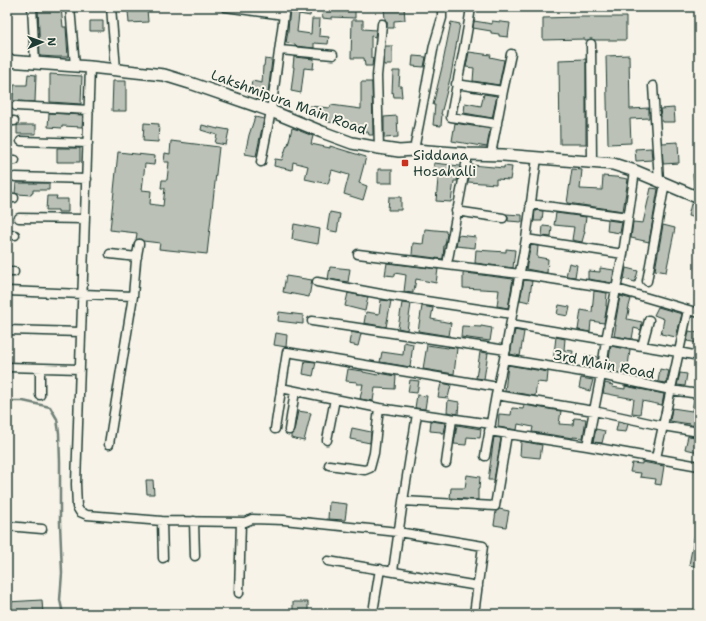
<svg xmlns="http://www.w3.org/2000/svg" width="706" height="621" font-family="'Shantell Sans',sans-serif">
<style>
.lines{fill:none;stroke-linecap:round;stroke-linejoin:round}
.stream{stroke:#6f8077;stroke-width:2.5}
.building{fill:#bbc1b6;stroke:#1f3d34}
.minor-casing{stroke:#1f3d34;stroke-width:11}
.secondary-casing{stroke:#1f3d34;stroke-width:14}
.minor{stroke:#f7f3e8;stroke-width:8}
.secondary{stroke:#f7f3e8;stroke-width:11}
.poi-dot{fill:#c8321e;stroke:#f7f3e8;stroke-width:1.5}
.labels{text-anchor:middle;stroke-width:4;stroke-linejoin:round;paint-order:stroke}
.street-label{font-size:14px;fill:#1f3d34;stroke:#f7f3e8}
.poi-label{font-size:14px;fill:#1f3d34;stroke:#f7f3e8;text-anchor:start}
</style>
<rect width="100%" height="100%" fill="#f7f3e8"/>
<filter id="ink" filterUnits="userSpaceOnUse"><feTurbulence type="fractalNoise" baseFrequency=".025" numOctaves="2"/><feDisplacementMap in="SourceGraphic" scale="8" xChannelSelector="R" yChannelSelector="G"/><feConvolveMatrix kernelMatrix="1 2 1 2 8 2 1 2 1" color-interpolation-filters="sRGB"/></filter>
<g filter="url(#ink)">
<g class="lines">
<!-- stream -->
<path class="stream" d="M7,401H23L50,407L57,419L59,433L60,462V523L62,573L60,600L63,614"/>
</g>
<!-- building -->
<path class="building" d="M38,7H61L63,27H66L68,57H56L40,56Z
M290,7H311L310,16L299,14L297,32L311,34L312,19H320L319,36L329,37L328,44L314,43V48L295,46V44L286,43L288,31Z
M323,7H355V18L332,17V19L322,18Z
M404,7L405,20L394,21V28H387V22L385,19L384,8Z
M147,9L148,22L129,23L128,11Z
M581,17H626V40H595L591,39L587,40H585V39L543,40V18Z
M352,20H363V29L376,30L375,37L371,36V58H373L372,66H365L364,58H351Z
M90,21H103V31H90Z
M474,21L492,24V21L510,23L508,37L499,36V34L491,33V31L473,28Z
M451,22L460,24L451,75L441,114H442L441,126L433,125L435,105H433L442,67Z
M385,46H392V65H384Z
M469,52L491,55L490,57L504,60L499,85L473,81L474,68L466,67Z
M629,55L630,109L649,108V118L630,119L631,143L608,144L606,56Z
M413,56L426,57L424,67L412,66Z
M294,57L314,59L313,69L304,68L301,93L291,91L294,67H293Z
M265,59L272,60L267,102L261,100V94L250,92L252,81L262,83L263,66H264Z
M586,59V144H560L559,60Z
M393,71H400L399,86H401L402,97H394L393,92L392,93Z
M28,74L36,75L35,102L16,101H13L14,85H27Z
M50,74L82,76L81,104L50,102Z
M113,81H126V111H112Z
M361,82H372L373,135H369L368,132H359V126L328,122L329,117L308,115L310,106L330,108L331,105L361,109Z
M484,94L497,96L492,118L464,113L465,103L481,106Z
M674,108L675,122H662L660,109Z
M49,113L83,115L82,127L62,126V128L48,127Z
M397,116L398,137L384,138V117Z
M255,117L264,119L256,156L245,154L249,135Z
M144,123L159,124L158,142L143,141Z
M455,123L490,129L487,147L452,141Z
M18,125H36V134H17V126Z
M202,125L218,129V128L229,130L226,145L215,143L217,135L201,130Z
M292,128L299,130H300V131L313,136L311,144L330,148V146L366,157L359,183L367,186L363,200L344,194L349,175L332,170L328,184L305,179L308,166L293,162L292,170L274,166L275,159L282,160L287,145H288Z
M171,141L219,147L207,254L159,249L160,243L143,241L140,239L136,240L137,233L110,230L118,152L155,156L154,165L145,164L142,190L151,191L150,204L163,206L165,188H161L162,180H167L169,162H164L165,153L170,154Z
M678,142L679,163L663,164L662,143Z
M57,148H80V162H57Z
M651,148L652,160L636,161L635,149Z
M434,163L460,166L457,181H454L451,202L436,201L438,179L432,178Z
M472,165L504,168V166L512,167L510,180L496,179V184L468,182Z
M378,169H392V183H378Z
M572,169L582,170L580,189L602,190L603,176L615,177H616L628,179L623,211L567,203Z
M699,173V190L694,188L693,174Z
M16,183H49V190H33V193H32L31,195L18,194L15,193Z
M651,188L658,189L649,242L631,238L633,222L643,223Z
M47,196H57L56,199H68V212H58V210H46Z
M389,197H401V210H388Z
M691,204L699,206L697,218L688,216Z
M535,210L543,211L542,221H534Z
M330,212L340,214L337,232L327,230Z
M556,213L586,217L584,231H585L582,242L572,240L574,227L554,225Z
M506,214L522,215V222L508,221V216Z
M608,220L622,222L620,233L607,231Z
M294,224L320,229L318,244L292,239Z
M663,225L675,228L666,272L655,270Z
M543,226L552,227L551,237L542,236Z
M425,229L446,231V233L447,234L445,245H444L443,259L412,255L413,243L423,244Z
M458,235L476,237L475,248L456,246Z
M531,245L538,246L537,257L548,259L547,273L526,269Z
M506,249L515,250L513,268L475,263L476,250L506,252Z
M387,263L438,269L436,283L416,279L414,291L413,290V293L404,292L406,275L395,273V276L385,275Z
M569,263L577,265L575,277L566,276Z
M330,267L350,269L348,282L328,279Z
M600,268L614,270L612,283L588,279V271L600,272Z
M626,268L638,271L635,282L624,279Z
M463,273L474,274L513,279L508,308L497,306L499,290L463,288Z
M286,276L312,280L309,297L283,292Z
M524,280L532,281L529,302L520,300Z
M594,291L607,293L606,306H607L604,323L591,321L590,332L578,330L581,310L592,312Z
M348,293L368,297L365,311L345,306Z
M620,296L631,299L628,310H629L627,319L642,322L641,330L634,328L632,339L614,336L616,325H615Z
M381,300L391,301L386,327L364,323L366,312L379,314Z
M402,303L411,304L407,330L398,328Z
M559,305L570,307L568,316L557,314Z
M422,306L433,308L431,319L451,323L449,336L418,331Z
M658,307L682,314L676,337L661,334L664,319L654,315Z
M279,312L303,315V324L278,321Z
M462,326L481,327V326L492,328L490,341L461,337Z
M515,330L524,332L520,356L510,354Z
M689,331L699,333L698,343L687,341Z
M351,332L361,334L358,346L349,344Z
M276,333L287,335L286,347L274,345Z
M556,337L565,339L564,350L573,351L571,364L553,362Z
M404,342L413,344L410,367L380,362L382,352L403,355Z
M427,345L448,348L449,347L457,348L454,374L423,369Z
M611,346L630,350L627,375L607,371Z
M480,352L488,353L484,379L476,378Z
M585,355L598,357L596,369L583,367Z
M305,361L316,362L313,376L303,374Z
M508,365L548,372L547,383L537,382L535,396L505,391Z
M348,369L363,371V372L378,375L379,373L396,376L395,389L375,388L373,401L360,399L363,384H357V382L346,381Z
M660,369L669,371L666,383L658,382Z
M680,373L687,374L685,386L677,385Z
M581,378L593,380L590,391L579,388Z
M410,380L419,381L417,393L408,392Z
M441,383L451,385L448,398L438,397Z
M605,383L613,385L612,387L625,389V386L664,394L662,405L642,401L640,414L632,413L634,399L603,393Z
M417,395L427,396L425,409L415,408Z
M694,399H699V426L690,425V424L670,421L672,408L692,411Z
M448,400L459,402L458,414L447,412Z
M524,405L561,411L559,424L573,425L574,418L586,419L583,438L573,437V438L532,432L533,427L518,424L517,430L498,427L499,414L511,415L512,408L523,409Z
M298,411L311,413L304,441L291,438V435L294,431Z
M431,421L446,423L444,433H441V432L430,431Z
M618,422L628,424L626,432L616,431Z
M457,425L481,429L480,438L467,437L466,445L454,444Z
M352,428L371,432L370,443L350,439Z
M596,429L605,431L602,443L593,442Z
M688,436L699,437V452L685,449Z
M494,437L501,438L494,480H488Z
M521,441L542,445L540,458L520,456Z
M642,462L664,466L661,485L655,484L656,479L640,477L641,473L630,472L632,463L642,464Z
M467,475L480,477L479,489H478V500L450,498L451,488H465Z
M146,480H153L154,494H147Z
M329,502L347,504L345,520L328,519Z
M499,509L509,511L506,527L494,525L496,511Z
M696,528H699V567L689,565Z
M42,600L43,614H7V602Z
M293,602H308V613H293Z"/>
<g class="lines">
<defs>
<path id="minor" d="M32,7L35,63
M70,7L75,66
M111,7L116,69
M225,7L284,15
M471,7C466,44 457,80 451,117L497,124
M591,44L592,162
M280,50L333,55
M90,67L76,484L77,507L80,512L87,515L162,521L245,522L252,519L284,520L398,532L483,546L474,614
M456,84L503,91L491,154
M653,86L659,181
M503,91L511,54
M16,106L89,110
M7,121H14
M21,141L88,143
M379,148L377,76L382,24
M414,150L434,45L442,18V7
M7,160H15
M261,162L271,111L285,7
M15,177L87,179
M7,198H14
M530,204L628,217
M456,211L503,218
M19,218L85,219
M7,235H15
M526,239L623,254
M110,254L137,257
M358,254L447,265L520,274L617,289L699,313
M448,259L468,154
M7,272H14
M647,281L665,183
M317,282L386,295L512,314
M7,291L133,296
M312,321L506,350
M511,324L678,352L699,356
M7,330L81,332
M642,346L649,320
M504,359L601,375L671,390L699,394
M7,367L80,369
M281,388L379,408L491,424
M40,395V368
M496,395L594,411L663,426L699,432
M275,429L287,352L498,387
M289,430L295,391
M489,431L587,446L699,466
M327,440L335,399
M109,444L133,296L136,261L139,244
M587,446L601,375L606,340L623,254L635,171
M485,456L496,395L504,359L526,239L537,158
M656,458L688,310
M446,463L452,419
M329,465L365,470L370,468L374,453L379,408
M403,501L495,506L507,434
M162,521L163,558
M194,521L195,556
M7,526L42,529
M328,561L478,586
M393,571L403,501L417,414
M239,593L241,522
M374,606L380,569"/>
<path id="secondary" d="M7,61L90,67L164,75L190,83L271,111L322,132L352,143L379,148L399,151L414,150L468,154L503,155L613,164L635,171L659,181L699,198"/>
</defs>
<!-- minor casing -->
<use href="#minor" class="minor-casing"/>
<!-- secondary casing -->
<use href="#secondary" class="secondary-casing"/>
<!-- minor -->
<use href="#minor" class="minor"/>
<!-- secondary -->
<use href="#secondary" class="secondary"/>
</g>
</g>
<!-- markers -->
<rect class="poi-dot" x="401" y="159" width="8" height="8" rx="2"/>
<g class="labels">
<!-- street labels -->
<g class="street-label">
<text transform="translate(289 102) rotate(20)" y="5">Lakshmipura Main Road</text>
<text transform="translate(604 364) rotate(11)" y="5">3rd Main Road</text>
</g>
<!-- poi labels -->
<g class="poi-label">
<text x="413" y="160">Siddana<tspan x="413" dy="16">Hosahalli</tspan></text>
</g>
</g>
<!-- margin -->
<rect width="706" height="621" fill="none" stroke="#f7f3e8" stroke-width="24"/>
<rect x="12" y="12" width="682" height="597" fill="none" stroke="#1f3d34" stroke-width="1.5" filter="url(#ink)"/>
<!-- north arrow -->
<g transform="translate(42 42) rotate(88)" stroke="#f7f3e8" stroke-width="3" paint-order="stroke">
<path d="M0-3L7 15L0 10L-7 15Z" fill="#1f3d34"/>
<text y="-6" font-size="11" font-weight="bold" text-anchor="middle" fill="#1f3d34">N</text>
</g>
</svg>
